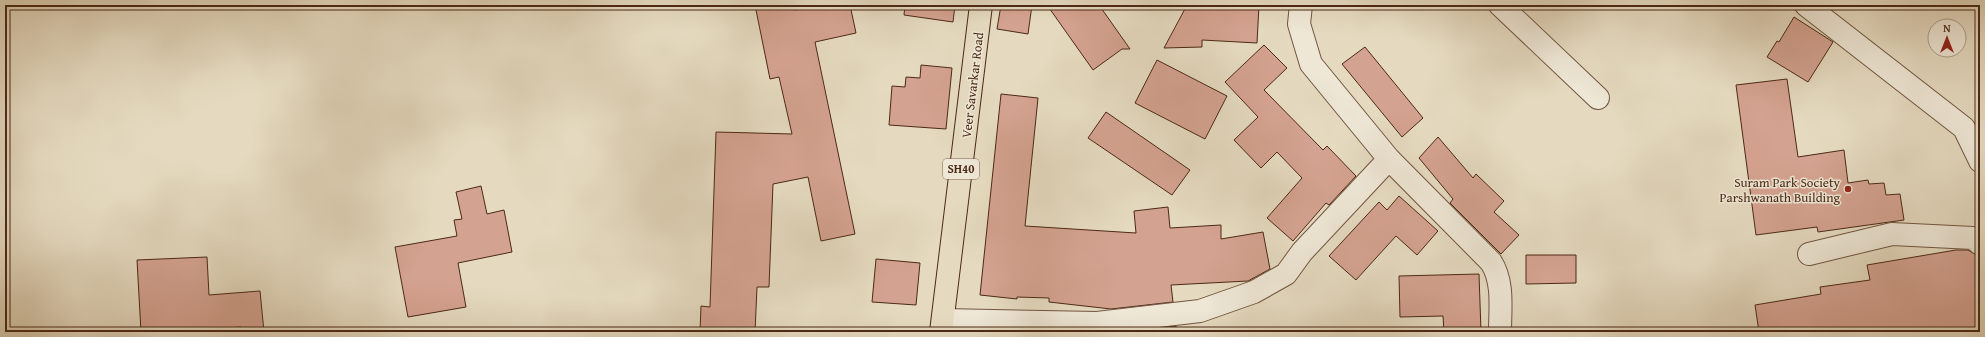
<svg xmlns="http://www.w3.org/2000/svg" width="1985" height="337" font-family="'Gentium Book Plus',serif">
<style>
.building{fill:#d4a290;stroke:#4b2915}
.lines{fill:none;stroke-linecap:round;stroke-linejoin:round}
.minor-casing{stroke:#725540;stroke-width:24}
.primary-casing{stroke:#4b2915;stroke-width:24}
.minor{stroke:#eee7d6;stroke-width:22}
.primary{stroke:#e5dac0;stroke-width:22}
.poi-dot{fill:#8f2418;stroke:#eee7d6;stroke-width:1.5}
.labels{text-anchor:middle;stroke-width:3;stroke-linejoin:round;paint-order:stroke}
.shield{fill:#eee7d6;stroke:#7c624f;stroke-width:1}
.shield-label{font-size:12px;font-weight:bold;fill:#4b2915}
.street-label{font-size:13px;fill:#4b2915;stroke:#eee7d6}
.poi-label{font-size:13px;fill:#4b2915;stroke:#eee7d6;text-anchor:end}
</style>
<rect width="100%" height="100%" fill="#e5dac0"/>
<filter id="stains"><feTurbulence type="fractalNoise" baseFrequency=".005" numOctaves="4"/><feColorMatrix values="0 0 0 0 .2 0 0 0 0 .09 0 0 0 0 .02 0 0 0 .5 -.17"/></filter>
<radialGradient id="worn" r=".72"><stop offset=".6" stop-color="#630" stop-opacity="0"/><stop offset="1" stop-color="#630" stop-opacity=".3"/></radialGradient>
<!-- building -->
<path class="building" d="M755,5H794L795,10L817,5H850L856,33L815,42L855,234L821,241L808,177L773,184L769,287H757L755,332H700L701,306L710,307L716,132L792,134L779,77L770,79Z
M905,5H955L953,22L904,15Z
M1001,5H1032L1028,34L997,29Z
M1047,5H1099L1130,49H1122L1093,70Z
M1187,5H1259L1257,43L1202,40V47L1164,48Z
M1794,17L1833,42L1808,82L1767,57L1777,41L1779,42Z
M1264,45L1287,68L1264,90L1323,150L1327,146L1356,176L1329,205L1326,203L1293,241L1267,218L1302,178L1277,152L1261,168L1234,140L1258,117L1225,82Z
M1365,47L1423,118L1402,137L1342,64Z
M1157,60L1227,96L1205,139L1135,103Z
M921,65L952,68L946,129L889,125L892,86L905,87L906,77L920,78Z
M1787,79L1798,157L1844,150L1848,183L1868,180L1869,184L1884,183L1886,195L1900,194L1904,220L1818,232L1817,227L1756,235L1736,85Z
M1001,94L1038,98L1025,226L1136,233L1134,211L1168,207L1170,228L1221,225V239L1263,232L1270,269L1248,281L1171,285L1173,302L1111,309L1049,302V298L1017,297V299L980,295Z
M1106,112L1190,170L1172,195L1088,138Z
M1438,137L1473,178L1476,174L1504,201L1494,212L1519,235L1501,254L1450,203L1453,199L1419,158Z
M481,186L487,214L504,210L512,252L458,263L466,307L408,317L395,247L457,236L454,220L462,219L456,192Z
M1399,196L1438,231L1417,255L1396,236L1356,280L1329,256L1379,202L1387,210Z
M1956,250H1968L1978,256L1980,267V332H1759L1755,305L1821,294L1820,287L1870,280L1867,265Z
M1526,255H1576V283L1526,284Z
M207,257L209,295L260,291L264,332H242L241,327L204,330V332H141L137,260Z
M876,259L920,263L916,305L872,302Z
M1479,274L1481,332H1444L1443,316L1400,317L1399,276Z
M1176,326V332H1128Z"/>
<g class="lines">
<defs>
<path id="minor" d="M1301,5L1299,24L1311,64L1389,159L1491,262C1504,282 1500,309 1500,332
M1500,5L1598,98
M1806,5L1964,128L1980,161
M1809,254L1892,234L1973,238L1980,244
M943,320L1097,323L1200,311L1254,292L1286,274L1302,252L1389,159"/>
<path id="primary" d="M941,332L981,5"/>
</defs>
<!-- minor casing -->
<use href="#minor" class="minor-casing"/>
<!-- primary casing -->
<use href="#primary" class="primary-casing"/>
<!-- minor -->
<use href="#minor" class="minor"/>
<!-- primary -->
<use href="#primary" class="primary"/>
</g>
<!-- markers -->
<circle class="poi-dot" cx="1848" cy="189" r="4"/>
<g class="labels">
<!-- shield labels -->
<rect class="shield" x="943" y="159" width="36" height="20" rx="3"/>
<g class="shield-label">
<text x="961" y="173">SH40</text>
</g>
<!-- street labels -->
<g class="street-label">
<text transform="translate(972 85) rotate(-83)" y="5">Veer Savarkar Road</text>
</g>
<!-- poi labels -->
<g class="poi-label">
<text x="1840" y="187">Suram Park Society<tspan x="1840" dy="15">Parshwanath Building</tspan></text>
</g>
</g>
<!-- margin -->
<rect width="1985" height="337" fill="none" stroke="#e5dac0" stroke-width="20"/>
<rect x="6" y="6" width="1973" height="325" fill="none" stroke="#4b2915" stroke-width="2"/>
<rect x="10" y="10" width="1965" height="317" fill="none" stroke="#4b2915"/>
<!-- north arrow -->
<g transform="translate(1947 38)"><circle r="19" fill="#eee7d6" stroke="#ad9b89"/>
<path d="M0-3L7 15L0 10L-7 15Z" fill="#8f2418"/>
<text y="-6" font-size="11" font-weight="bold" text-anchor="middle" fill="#4b2915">N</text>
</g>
<rect width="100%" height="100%" filter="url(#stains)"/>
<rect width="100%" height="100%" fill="url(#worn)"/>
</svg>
